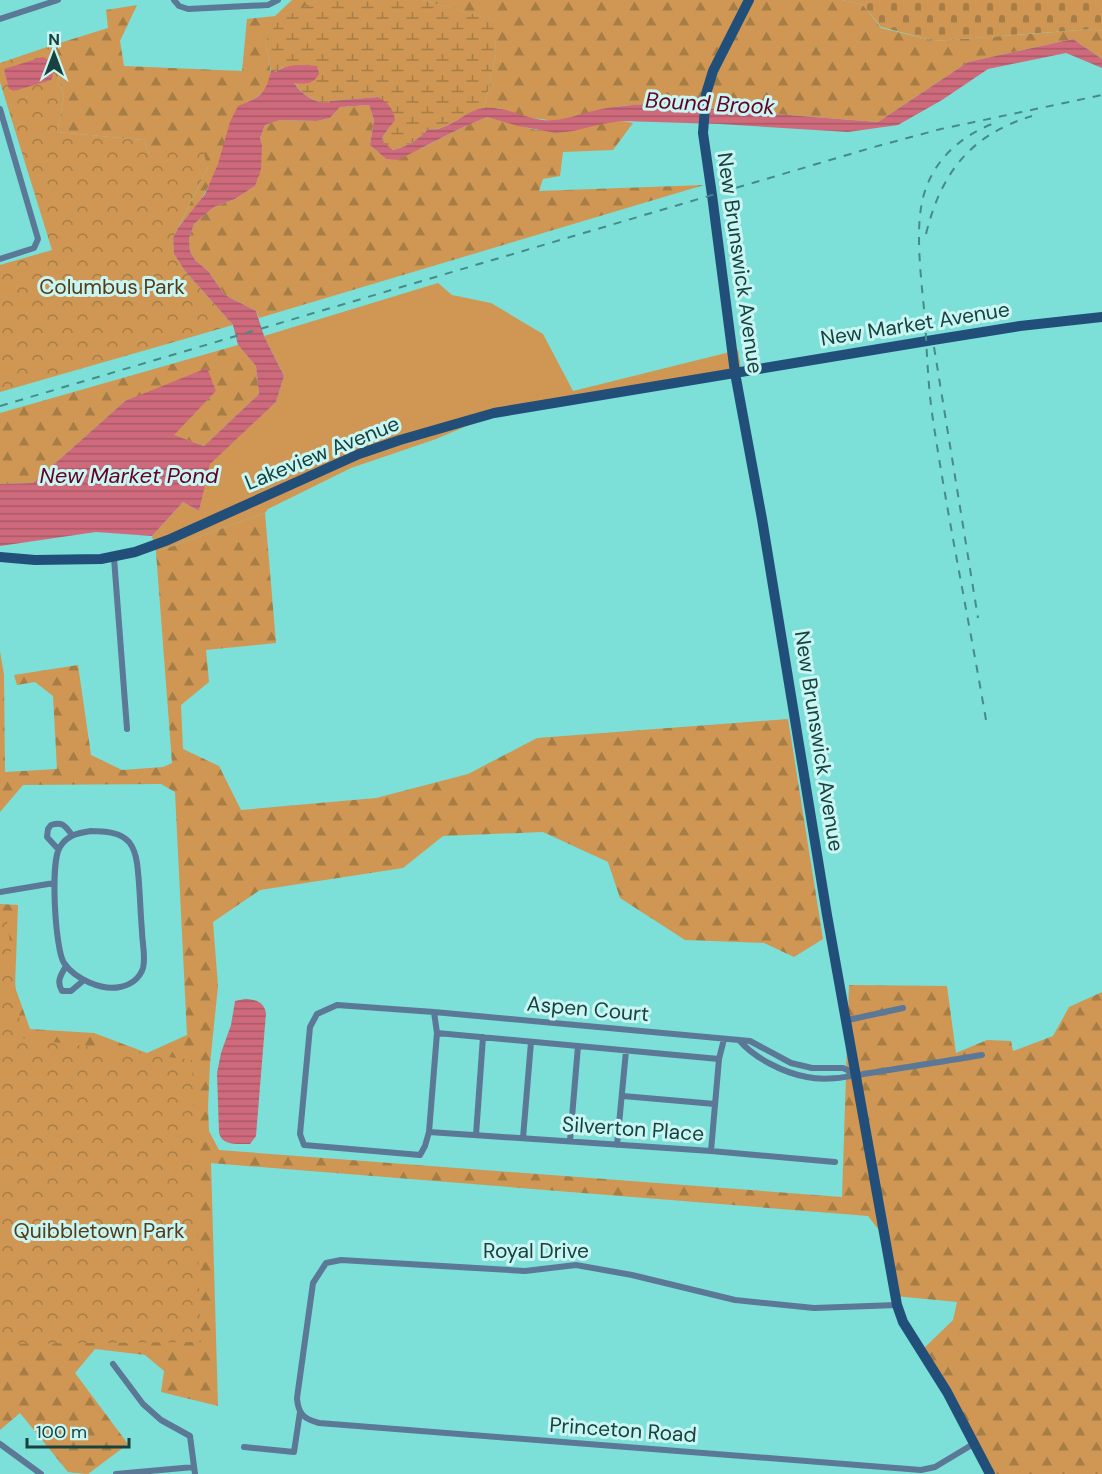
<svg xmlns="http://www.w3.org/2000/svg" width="1102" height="1474" font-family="'DM Sans',sans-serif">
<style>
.grass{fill:#cf9753}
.forest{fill:url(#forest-firs)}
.wetland{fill:url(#wetland-marsh)}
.cemetery{fill:url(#cemetery-stones)}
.park{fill:url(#park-crowns)}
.water{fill:url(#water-rules)}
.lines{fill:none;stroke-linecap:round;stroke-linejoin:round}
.street{stroke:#5b7896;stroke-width:6}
.secondary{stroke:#224f7a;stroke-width:10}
.rail{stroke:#468b87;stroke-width:2;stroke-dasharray:8 8;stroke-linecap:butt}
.labels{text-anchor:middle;stroke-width:6;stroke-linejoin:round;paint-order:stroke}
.street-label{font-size:21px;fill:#17423f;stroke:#c9f6f2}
.park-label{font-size:21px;fill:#563b17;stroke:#c9f6f2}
.water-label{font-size:22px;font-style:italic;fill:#640224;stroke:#c9f6f2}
</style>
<defs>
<pattern id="forest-firs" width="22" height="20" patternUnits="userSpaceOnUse" patternTransform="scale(1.5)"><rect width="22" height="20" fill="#cf9753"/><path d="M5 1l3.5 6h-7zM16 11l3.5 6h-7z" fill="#a77d46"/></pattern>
<pattern id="wetland-marsh" width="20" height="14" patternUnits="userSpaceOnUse" patternTransform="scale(1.5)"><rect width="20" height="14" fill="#cf9753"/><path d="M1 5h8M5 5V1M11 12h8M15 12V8" fill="none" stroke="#a77d46"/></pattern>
<pattern id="cemetery-stones" width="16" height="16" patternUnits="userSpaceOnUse" patternTransform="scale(1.5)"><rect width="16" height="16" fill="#cf9753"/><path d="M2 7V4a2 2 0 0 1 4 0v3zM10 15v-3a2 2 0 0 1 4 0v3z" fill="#a77d46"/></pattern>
<pattern id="park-crowns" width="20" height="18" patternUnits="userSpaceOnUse" patternTransform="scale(1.5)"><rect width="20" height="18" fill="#cf9753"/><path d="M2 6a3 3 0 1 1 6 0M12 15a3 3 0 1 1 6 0" fill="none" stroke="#a77d46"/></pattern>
<pattern id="water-rules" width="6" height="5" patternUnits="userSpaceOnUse" patternTransform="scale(1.5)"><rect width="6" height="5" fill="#cf6a7c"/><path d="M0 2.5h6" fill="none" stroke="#a75967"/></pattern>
</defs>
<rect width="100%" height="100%" fill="#7cdfd8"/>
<!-- grass -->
<path class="grass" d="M438,283L452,295L491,303L543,334L573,391L738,350L742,375L488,417L436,439L351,468L268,509L265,513L156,552L152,536L183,502L199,511L209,464L276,402L284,376L264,336Z"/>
<!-- forest -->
<path class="forest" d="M292,0H316L277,23L265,43C274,80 276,90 238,107C225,135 221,168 204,194C197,206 187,217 178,228L208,167L149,154L144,140L57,132L64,96L50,46L108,28L106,10L137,5L120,41L124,66L242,71L247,19L275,16Z
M422,0H842L863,5L881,28L935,41L1094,29L1102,31V59L1073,39L968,62L878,122L648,104L620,106L556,121L524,117L498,108L484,109L496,54L494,20Z
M369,105L374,120L370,145L386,159L422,148L459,129L487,117L536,130L622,121L633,123L613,150L563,152L560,176L543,179L539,191L704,185L259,318L256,311L225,295L208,271L195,260L190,251L189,239L194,224L214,207L235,199L255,186L262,144L260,138L265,125L280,120L317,121L330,118L340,107Z
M238,345L256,366L259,394L204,446L173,435L216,391L125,401L33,483L0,484V413Z
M265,513L276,643L206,650L209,682L181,705L183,749L219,766L241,810L376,798L468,774L537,738L788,719L823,939L794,957L764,943L685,940L620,898L608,862L543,832L443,836L403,868L260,890L213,922L218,986L210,1064L208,1107L209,1131L219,1150L842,1197L849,985L947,986L956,1053L987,1040L1011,1041L1013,1051L1053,1036L1069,1007L1102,992V1474H993L920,1352L953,1320L957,1302L895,1296L888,1242L868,1216L211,1163L218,1406L161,1392L164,1371L145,1355L95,1349L75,1373L128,1444L88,1474H86L68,1472L20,1413L0,1430V904L18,905L15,987L30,1029L94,1033L147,1053L187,1035L175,792L161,784L23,785L0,812V651L4,675L5,772L57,769L53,696L35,682L17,685L14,675L78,665L91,755L122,770L163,767L172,763L156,552Z"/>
<!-- wetland -->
<path class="wetland" d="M316,0H422L495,20L496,54L484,109C463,111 448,132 428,129C417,141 408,146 393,150L382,142L383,136L390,127L378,97L330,101L328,103C303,101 296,85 283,67L276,72L271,70L265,43L277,22Z"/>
<!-- cemetery -->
<path class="cemetery" d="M842,0H1102V31L1093,29L935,41L881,27L863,5Z"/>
<!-- park -->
<path class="park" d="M50,46L64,96L57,132L144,140L149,154L201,144L208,167L173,238L174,254L185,271L233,325L0,392V265L52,250L0,82V63Z
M0,911L6,912L22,1038L192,1060L201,1342L0,1344Z"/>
<!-- water -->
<path class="water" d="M1073,39L1102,59V68L1066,53L988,69L942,100L898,125L848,132L720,124L622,121L602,124L573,131L556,133L518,126L487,117L459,129L398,160L386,159L370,145L374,120L369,105L340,107L330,118L317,121L280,120L265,125L260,138L262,144L261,169L255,186L235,199L214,207L194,224L189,239L190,251L195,260L208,271L225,295L256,311L264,336L284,376L276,402L210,464L199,511L183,502L152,536L96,532L0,546V484L33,483L125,401L207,368L216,391L174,435L204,446L259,394L256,366L238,345L233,325L185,271L174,254L173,238L178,228L205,194L218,164L230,122L238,106C260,97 266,95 271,70L276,72C288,63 302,65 317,66L319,74C313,85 305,84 294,83C302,95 313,102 328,103L330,101L378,97C388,103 393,108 395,120L383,136L382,141L393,150C408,146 417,141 428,129C447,132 461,114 479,109C500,104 521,117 542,120C561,122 579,114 597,110C614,106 631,105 648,104L878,122L968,62Z
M43,57L49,60L53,76L51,80L14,91L9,89L4,69Z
M245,999C255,999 264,1002 266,1013L256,1136L250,1144C238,1144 222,1146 219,1133L217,1073L221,1053L231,1025L235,1001Z"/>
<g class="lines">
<!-- street -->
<path class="street" d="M174,0L179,6L188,9L268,5L278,0
M0,19L58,0
M0,109L38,239L34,248L0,259
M114,558L127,729
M91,831C104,832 119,831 129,842C133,847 136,856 137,863C140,885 140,909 142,931C142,942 146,957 143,968C140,978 131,985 120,987C102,991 75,979 64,963C55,949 50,861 60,847C67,835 78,833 91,831Z
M58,849L47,837L48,829L51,825C63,821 65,826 72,835
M0,892L54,883
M66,966C61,975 56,981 62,991H71L84,980
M434,1012L437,1033L429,1132L425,1146L420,1155L304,1145L300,1134L310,1027L317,1014L337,1005L434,1012L750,1041L791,1063L812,1068H843L856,1074
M848,1020L903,1008
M437,1033L719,1059
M739,1040C754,1058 784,1073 807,1077C829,1082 855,1075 876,1072C912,1066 947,1061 982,1055
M623,1096L715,1104
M429,1132L711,1151L835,1162
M476,1135L483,1037
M523,1138L531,1042
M570,1141L578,1046
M617,1145L626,1051
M711,1151L719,1059L724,1039
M897,1305L814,1308L735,1300L632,1275L576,1265L525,1271L341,1260L326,1263L313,1283L297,1398C298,1414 304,1419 319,1423L921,1470L935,1467L975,1443
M113,1364L143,1404L161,1420L190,1436L195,1474
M0,1444L41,1474
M244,1447L294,1452L300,1412
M116,1474L194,1467"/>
<!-- secondary -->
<path class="secondary" d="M749,0L713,71L706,94L703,133L712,195L735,373L762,519L827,915L897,1305L903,1322L947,1392L990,1474
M0,557L35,560L101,559L135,552L168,540L359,454L400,440L494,413L933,340L1020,326L1102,317"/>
<!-- rail -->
<path class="rail" d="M926,234C941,173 970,135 1032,116
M934,347L978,618
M0,406L874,147L941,129L1102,95
M986,720C969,620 948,520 933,420C928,387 927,353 925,320C922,284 915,237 922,202C930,164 957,138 992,124"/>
</g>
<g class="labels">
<!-- street labels -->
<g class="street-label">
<text transform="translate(740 263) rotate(82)" y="7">New Brunswick Avenue</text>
<text transform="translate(915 324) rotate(-9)" y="7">New Market Avenue</text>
<text transform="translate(322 453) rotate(-22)" y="7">Lakeview Avenue</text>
<text transform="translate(819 741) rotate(81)" y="7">New Brunswick Avenue</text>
<text transform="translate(588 1009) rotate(5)" y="7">Aspen Court</text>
<text transform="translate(633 1129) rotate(4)" y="7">Silverton Place</text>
<text x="536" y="1258">Royal Drive</text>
<text transform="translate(623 1430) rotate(4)" y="7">Princeton Road</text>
</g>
<!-- park labels -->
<g class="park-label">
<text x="112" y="294">Columbus Park</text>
<text x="99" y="1238">Quibbletown Park</text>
</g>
<!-- water labels -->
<g class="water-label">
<text transform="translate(710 103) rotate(3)" y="8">Bound Brook</text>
<text x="129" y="483">New Market Pond</text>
</g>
</g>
<!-- north arrow -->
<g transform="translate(54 54)" stroke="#c9f6f2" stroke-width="4.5" paint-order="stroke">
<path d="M0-4.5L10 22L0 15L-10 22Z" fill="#17423f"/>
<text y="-9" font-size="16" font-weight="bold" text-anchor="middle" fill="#17423f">N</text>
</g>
<!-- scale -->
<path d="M27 1438v9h102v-9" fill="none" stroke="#17423f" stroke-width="3"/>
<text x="36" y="1438" font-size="18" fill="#17423f" stroke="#c9f6f2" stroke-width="4.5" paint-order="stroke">100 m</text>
</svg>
